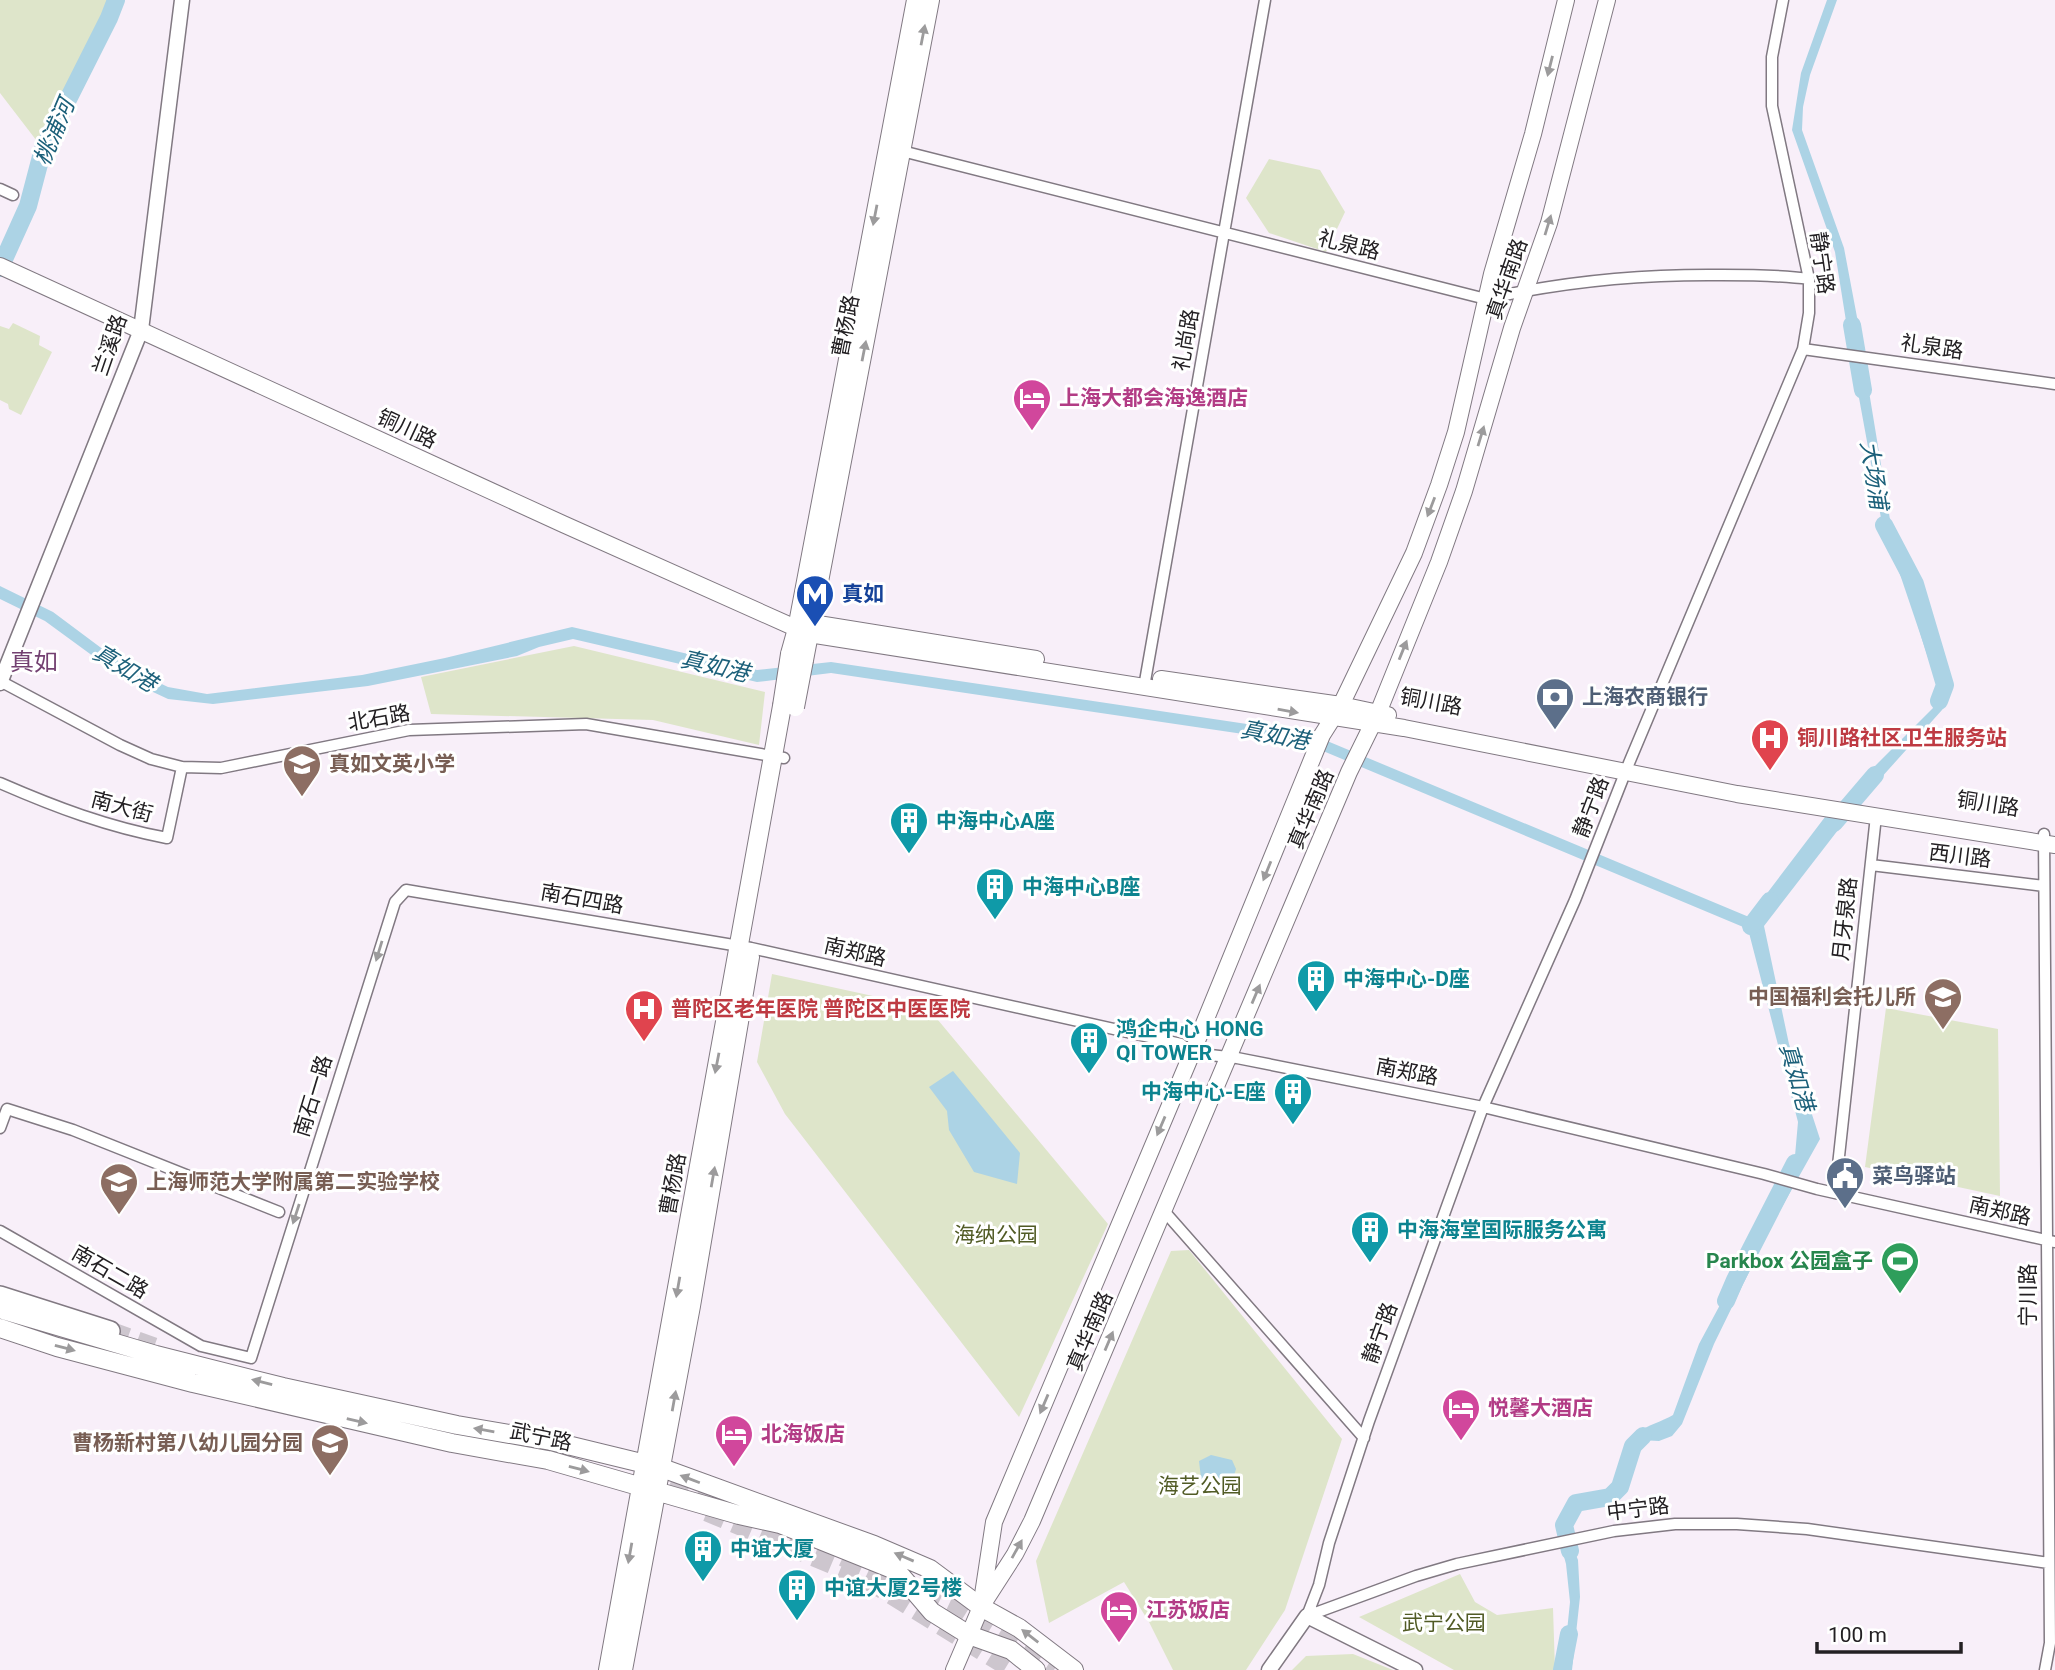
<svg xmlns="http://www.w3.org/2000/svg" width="2055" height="1670" font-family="Roboto,'Noto Sans SC',sans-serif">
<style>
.green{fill:#dee5ca}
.water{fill:#acd3e5}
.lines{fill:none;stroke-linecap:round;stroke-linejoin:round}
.river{stroke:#acd3e5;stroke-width:18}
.trunk-tunnel{stroke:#cdc6ce;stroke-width:19;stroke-dasharray:19 10;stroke-linecap:butt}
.minor-casing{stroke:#817982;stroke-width:13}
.tertiary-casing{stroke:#817982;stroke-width:17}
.secondary-casing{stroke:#817982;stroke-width:18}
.primary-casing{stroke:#817982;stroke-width:20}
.trunk-casing{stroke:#817982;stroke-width:22}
.minor{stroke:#fff;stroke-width:10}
.tertiary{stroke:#fff;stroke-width:14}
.secondary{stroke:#fff;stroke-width:16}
.primary{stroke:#fff;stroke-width:18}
.trunk{stroke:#fff;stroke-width:19}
.primary-bridge-casing{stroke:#817982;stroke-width:20;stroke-linecap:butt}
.primary-bridge{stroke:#fff;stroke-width:18}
.oneway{fill:#9c9b9c}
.labels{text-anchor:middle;stroke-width:6;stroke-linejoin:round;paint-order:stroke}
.street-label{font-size:21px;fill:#232023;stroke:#fff}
.hotel-label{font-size:21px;font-weight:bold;fill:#b23c85;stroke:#fff;text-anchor:start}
.transit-label{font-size:21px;font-weight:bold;fill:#164399;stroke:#fff;text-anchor:start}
.service-label{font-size:21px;font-weight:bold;fill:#4e5e75;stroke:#fff;text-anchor:start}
.health-label{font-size:21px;font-weight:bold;fill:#be3a42;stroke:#fff;text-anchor:start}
.education-label{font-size:21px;font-weight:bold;fill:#785e54;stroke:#fff;text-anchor:start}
.culture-label{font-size:21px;font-weight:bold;fill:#0d838f;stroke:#fff;text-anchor:start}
.park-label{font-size:21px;fill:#515b25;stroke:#fff}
.leisure-label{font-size:21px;font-weight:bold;fill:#27864d;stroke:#fff;text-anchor:end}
.water-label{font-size:23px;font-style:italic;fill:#1c607a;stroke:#fff}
.quarter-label{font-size:24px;fill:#734071;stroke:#fff}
</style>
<rect width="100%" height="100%" fill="#f8eff9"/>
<!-- green -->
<path class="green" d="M0,0H116L109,18L43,149L0,93Z
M1269,159L1320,170L1345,212L1326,252L1269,233L1246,198Z
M13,323L40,336L39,345L52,352L21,415L9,409L8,404L0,400V326L9,329Z
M574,646L765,692L759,745L653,720L431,714L421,677Z
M772,974L928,1008L1108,1224L1019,1417L785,1114L757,1062Z
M1886,1008L1998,1029L2000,1196L1865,1167Z
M1189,1250L1342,1439L1285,1610L1246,1670H1173L1149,1622L1124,1582L1049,1623L1036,1561L1171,1251Z
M1460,1574L1475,1602L1497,1615L1553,1608L1555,1670H1454L1359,1617Z
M1353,1654L1393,1670H1292L1306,1656Z"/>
<!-- water -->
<path class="water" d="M1827,0H1837L1810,75L1803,107L1802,130L1844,248L1863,349L1850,346L1835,252L1792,130L1801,73Z
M1853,365L1865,367L1894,544L1915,584L1945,685L1942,710L1880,779L1860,793L1852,792L1868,773L1935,706L1937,684L1881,518Z
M0,586L53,612L128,668L168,687L207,694L362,675L445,658L572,627L757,670L831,662L1308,733L1749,917L1825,817L1845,821L1764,926L1789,1044L1820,1139L1773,1223L1714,1344L1682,1424L1672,1436L1659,1441L1640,1440C1628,1460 1623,1481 1612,1501L1576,1503L1564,1525L1578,1560L1580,1597L1572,1670H1563L1570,1602L1566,1564L1556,1527L1571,1500L1585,1494L1609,1491C1622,1476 1621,1444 1638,1432C1646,1426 1663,1421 1673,1415L1699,1344L1794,1167L1798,1122L1748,929L1304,743L831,673L757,682L573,639L539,647L517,656L368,686L213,704L168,699L123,678L45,621L0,599Z
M953,1071L1020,1153L1017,1184L974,1172L949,1130L947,1111L929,1087Z
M1211,1455L1232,1460L1236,1469L1230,1489L1211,1493L1204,1487L1201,1478L1199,1461Z"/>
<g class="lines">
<!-- river -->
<path class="river" d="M0,268L28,206L43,149L109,18L116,0
M1852,325L1863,390
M1884,525L1915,584L1945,685L1939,701
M1834,823L1875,775
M1751,926L1770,901
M1726,1301L1735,1280L1795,1163
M1570,1551L1564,1525L1576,1503L1610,1497L1620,1487L1633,1446L1643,1436
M1562,1670L1569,1634"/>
<!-- trunk-tunnel -->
<path class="trunk-tunnel" d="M0,1317L33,1329L220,1381
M110,1331L154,1347
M643,1473L709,1500
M707,1512L864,1578L1013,1670
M843,1557L961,1612L1054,1670"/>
<defs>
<path id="minor" d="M898,150L1486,299C1565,281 1641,274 1722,275C1751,275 1780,275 1809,279
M0,189L13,195
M1803,349L2055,384
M0,681L120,745L151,759L182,767L221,768L409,730L586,724L784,758
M1144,687L1265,0
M0,783C55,807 108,827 167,838L182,767
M2044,834L2050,1643L2045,1670
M1871,865L2044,886
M0,1128L7,1109L73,1130L279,1212
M1835,1193L1876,816
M1164,1211L1364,1438
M0,1231L201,1346L251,1358L395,902L406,890L751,948L1181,1044L1192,1053L1237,1058L1483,1107L1764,1174L1817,1189L2055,1242
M1307,1616L1319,1585L1329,1543L1369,1421L1483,1107L1575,900L1629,763L1803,349L1809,313V279L1772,106V57L1783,0
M1307,1616L1416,1576L1457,1564L1614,1531L1675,1524H1737L1807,1529L2049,1563"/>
<path id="tertiary" d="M0,683L141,330L182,0
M1269,1670L1307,1616L1415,1670"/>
<path id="secondary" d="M0,266L563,524L809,634L1404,728L1737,794L2055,845
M799,628L812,623L1036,659
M1161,679L1341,705L1388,715
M982,1601L994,1522L1192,1053L1322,735L1341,705L1414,553L1439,485L1456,432L1492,274L1533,134L1566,0
M954,1670L981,1607L1015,1554L1032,1521L1349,772L1378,713L1439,562L1464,491L1512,328L1549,223L1607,0"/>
<path id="primary" d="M790,654L797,629L916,0
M804,660L930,0
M0,1309L156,1355L283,1387L457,1425L551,1441L662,1468L874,1545L930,1569L981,1607L1019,1628L1074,1670
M0,1328L57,1347L193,1383L452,1443L548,1460L739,1515L780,1524L897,1571L932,1612L969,1635L1011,1650L1036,1670
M608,1670L782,706
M623,1670L691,1306L750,957"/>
<path id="trunk" d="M0,1296L110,1331"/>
</defs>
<!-- minor casing -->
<use href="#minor" class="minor-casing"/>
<!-- tertiary casing -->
<use href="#tertiary" class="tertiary-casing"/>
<!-- secondary casing -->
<use href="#secondary" class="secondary-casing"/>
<!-- primary casing -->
<use href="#primary" class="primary-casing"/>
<!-- trunk casing -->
<use href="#trunk" class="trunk-casing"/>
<!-- minor -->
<use href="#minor" class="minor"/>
<!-- tertiary -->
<use href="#tertiary" class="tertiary"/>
<!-- secondary -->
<use href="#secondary" class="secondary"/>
<!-- primary -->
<use href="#primary" class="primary"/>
<!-- trunk -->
<use href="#trunk" class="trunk"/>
<defs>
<path id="primary-bridge" d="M782,706L790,654
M795,707L804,660"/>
</defs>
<!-- primary-bridge casing -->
<use href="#primary-bridge" class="primary-bridge-casing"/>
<!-- primary-bridge -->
<use href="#primary-bridge" class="primary-bridge"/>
</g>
<!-- one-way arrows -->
<defs><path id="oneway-solid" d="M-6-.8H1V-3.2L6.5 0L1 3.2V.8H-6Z" transform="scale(1.75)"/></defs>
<g class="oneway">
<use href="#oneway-solid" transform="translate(923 35) rotate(-79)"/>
<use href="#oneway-solid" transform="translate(1550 66) rotate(104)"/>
<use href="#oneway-solid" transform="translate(875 215) rotate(101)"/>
<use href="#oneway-solid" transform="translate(1548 225) rotate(-73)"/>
<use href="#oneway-solid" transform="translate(864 351) rotate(-79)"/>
<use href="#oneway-solid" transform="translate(1481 436) rotate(-73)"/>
<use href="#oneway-solid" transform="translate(1431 507) rotate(111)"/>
<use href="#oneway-solid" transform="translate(1403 650) rotate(-68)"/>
<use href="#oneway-solid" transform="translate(1288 711) rotate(10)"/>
<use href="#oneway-solid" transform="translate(1267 871) rotate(112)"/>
<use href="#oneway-solid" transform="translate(379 951) rotate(107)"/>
<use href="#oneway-solid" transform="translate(1256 994) rotate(-67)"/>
<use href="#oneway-solid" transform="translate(717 1063) rotate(101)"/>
<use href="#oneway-solid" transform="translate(1161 1126) rotate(113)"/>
<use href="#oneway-solid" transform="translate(713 1177) rotate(-80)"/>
<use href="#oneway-solid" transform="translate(296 1214) rotate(108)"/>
<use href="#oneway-solid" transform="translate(678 1287) rotate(100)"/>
<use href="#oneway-solid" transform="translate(1109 1341) rotate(-67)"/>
<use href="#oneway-solid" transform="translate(65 1348) rotate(15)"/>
<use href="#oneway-solid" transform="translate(262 1382) rotate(-166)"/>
<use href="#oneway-solid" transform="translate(674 1401) rotate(-80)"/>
<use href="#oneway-solid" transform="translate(1044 1404) rotate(113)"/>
<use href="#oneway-solid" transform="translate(357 1421) rotate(13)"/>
<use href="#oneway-solid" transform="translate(484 1430) rotate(-170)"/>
<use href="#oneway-solid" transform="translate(579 1469) rotate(15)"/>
<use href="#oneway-solid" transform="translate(690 1479) rotate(-159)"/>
<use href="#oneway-solid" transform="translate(1017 1549) rotate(-61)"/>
<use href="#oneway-solid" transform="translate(630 1553) rotate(100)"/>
<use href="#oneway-solid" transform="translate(904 1557) rotate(-157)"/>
<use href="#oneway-solid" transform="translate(1030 1636) rotate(-142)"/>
</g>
<!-- icons -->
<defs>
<symbol id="hotel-pin" viewBox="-11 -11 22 30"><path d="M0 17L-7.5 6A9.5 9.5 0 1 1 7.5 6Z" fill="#d1479c" stroke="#fff"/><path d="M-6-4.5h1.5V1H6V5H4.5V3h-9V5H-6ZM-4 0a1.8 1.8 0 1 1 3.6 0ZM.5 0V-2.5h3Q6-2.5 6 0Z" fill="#fff"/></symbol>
<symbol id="metro-pin" viewBox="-11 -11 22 30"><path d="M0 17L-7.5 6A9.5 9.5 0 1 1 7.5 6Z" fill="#1a4fb4" stroke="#fff"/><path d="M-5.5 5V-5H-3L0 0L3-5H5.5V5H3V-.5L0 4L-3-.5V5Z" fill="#fff"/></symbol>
<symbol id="bank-pin" viewBox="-11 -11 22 30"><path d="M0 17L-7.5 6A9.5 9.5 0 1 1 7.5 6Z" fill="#5c6f8a" stroke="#fff"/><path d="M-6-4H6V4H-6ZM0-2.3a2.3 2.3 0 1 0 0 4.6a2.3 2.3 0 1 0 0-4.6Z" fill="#fff"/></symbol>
<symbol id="hospital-pin" viewBox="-11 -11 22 30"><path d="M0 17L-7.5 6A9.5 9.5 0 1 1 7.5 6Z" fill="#e0444e" stroke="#fff"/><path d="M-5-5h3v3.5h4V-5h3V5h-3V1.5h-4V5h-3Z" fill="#fff"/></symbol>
<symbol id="school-pin" viewBox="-11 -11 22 30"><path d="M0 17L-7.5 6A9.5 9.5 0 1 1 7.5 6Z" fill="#8d6e63" stroke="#fff"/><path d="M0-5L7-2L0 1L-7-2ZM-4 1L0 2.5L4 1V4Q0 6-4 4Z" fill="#fff"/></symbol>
<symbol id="building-pin" viewBox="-11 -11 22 30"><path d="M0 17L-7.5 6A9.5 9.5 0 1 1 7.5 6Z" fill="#0f9aa8" stroke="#fff"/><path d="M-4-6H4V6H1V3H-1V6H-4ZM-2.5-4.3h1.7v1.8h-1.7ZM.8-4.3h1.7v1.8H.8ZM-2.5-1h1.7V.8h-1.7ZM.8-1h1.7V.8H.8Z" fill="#fff"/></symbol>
<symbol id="civic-pin" viewBox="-11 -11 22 30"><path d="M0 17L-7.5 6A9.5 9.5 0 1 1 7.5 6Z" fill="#5c6f8a" stroke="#fff"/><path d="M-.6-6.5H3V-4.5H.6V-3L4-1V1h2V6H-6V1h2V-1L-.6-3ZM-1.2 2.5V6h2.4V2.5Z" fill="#fff"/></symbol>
<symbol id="stadium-pin" viewBox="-11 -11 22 30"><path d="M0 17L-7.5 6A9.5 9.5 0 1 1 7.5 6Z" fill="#2e9e5b" stroke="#fff"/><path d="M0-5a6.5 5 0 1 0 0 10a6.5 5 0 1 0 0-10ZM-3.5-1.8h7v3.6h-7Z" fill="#fff"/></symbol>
</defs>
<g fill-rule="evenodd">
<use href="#hotel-pin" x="1010" y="376" width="44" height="60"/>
<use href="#metro-pin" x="793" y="572" width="44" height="60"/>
<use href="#bank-pin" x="1533" y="675" width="44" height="60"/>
<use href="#hospital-pin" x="1748" y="716" width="44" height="60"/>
<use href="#school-pin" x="280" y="742" width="44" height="60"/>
<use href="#building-pin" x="887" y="799" width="44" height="60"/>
<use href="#building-pin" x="973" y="865" width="44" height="60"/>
<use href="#building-pin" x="1294" y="957" width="44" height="60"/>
<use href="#school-pin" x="1921" y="975" width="44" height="60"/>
<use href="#hospital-pin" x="622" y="987" width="44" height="60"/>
<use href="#building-pin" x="1067" y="1019" width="44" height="60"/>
<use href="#building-pin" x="1271" y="1070" width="44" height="60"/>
<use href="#civic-pin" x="1823" y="1154" width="44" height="60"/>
<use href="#school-pin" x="97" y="1160" width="44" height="60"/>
<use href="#building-pin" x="1348" y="1208" width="44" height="60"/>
<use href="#stadium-pin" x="1878" y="1239" width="44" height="60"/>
<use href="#hotel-pin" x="1439" y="1386" width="44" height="60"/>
<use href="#hotel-pin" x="712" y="1412" width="44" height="60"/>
<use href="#school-pin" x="308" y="1421" width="44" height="60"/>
<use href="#building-pin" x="681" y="1527" width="44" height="60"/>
<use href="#building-pin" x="775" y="1566" width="44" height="60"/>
<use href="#hotel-pin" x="1097" y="1588" width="44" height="60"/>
</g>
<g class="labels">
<!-- street labels -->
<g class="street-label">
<text transform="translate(1349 245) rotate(14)" y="7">礼泉路</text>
<text transform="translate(1822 263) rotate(82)" y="7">静宁路</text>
<text transform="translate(1507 279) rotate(-71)" y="7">真华南路</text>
<text transform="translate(846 326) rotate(-79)" y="7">曹杨路</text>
<text transform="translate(1186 340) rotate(-80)" y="7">礼尚路</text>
<text transform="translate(110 345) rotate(-71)" y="7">兰溪路</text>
<text transform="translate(1932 347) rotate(8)" y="7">礼泉路</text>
<text transform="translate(407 429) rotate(25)" y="7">铜川路</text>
<text transform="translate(1431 702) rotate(11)" y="7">铜川路</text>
<text transform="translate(379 718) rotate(-10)" y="7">北石路</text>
<text transform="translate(1988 804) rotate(9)" y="7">铜川路</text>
<text transform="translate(122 807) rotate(15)" y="7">南大街</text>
<text transform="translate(1591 807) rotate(-69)" y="7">静宁路</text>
<text transform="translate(1311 809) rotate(-67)" y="7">真华南路</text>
<text transform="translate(1960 856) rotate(7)" y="7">西川路</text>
<text transform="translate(582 899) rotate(10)" y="7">南石四路</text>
<text transform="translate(1845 919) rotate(-84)" y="7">月牙泉路</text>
<text transform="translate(855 952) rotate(13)" y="7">南郑路</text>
<text transform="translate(1407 1072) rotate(11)" y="7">南郑路</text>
<text transform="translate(313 1096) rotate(-73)" y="7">南石一路</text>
<text transform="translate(673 1184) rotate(-80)" y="7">曹杨路</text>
<text transform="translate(2000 1211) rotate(13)" y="7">南郑路</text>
<text transform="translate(110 1272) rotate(30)" y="7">南石二路</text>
<text transform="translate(2028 1295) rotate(-90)" y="7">宁川路</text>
<text transform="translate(1090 1331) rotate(-67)" y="7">真华南路</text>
<text transform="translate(1380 1333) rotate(-70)" y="7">静宁路</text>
<text transform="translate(541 1437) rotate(12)" y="7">武宁路</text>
<text transform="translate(1638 1509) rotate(-7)" y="7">中宁路</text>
</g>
<!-- hotel labels -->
<g class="hotel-label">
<text x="1059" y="405">上海大都会海逸酒店</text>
<text x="1488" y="1415">悦馨大酒店</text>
<text x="761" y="1441">北海饭店</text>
<text x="1146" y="1617">江苏饭店</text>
</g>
<!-- transit labels -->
<g class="transit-label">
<text x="842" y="601">真如</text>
</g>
<!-- service labels -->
<g class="service-label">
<text x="1582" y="704">上海农商银行</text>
<text x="1872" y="1183">菜鸟驿站</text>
</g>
<!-- health labels -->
<g class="health-label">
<text x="1797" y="745">铜川路社区卫生服务站</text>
<text x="671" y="1016">普陀区老年医院 普陀区中医医院</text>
</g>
<!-- education labels -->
<g class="education-label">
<text x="329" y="771">真如文英小学</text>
<text x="1916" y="1004" text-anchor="end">中国福利会托儿所</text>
<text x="146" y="1189">上海师范大学附属第二实验学校</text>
<text x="303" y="1450" text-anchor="end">曹杨新村第八幼儿园分园</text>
</g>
<!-- culture labels -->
<g class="culture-label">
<text x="936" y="828">中海中心A座</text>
<text x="1022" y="894">中海中心B座</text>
<text x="1343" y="986">中海中心-D座</text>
<text x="1116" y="1036">鸿企中心 HONG<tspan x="1116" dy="24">QI TOWER</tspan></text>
<text x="1266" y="1099" text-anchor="end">中海中心-E座</text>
<text x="1397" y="1237">中海海堂国际服务公寓</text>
<text x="730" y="1556">中谊大厦</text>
<text x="824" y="1595">中谊大厦2号楼</text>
</g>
<!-- park labels -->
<g class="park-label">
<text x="996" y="1242">海纳公园</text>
<text x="1200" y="1493">海艺公园</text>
<text x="1444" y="1630">武宁公园</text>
</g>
<!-- leisure labels -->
<g class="leisure-label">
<text x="1873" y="1268">Parkbox 公园盒子</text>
</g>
<!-- water labels -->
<g class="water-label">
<text transform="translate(54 132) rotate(-67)" y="8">桃浦河</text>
<text transform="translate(1874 475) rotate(81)" y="8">大场浦</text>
<text transform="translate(715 666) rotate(13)" y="8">真如港</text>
<text transform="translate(125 668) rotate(31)" y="8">真如港</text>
<text transform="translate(1275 735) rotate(11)" y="8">真如港</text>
<text transform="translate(1797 1077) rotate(74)" y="8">真如港</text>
</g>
<!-- quarter labels -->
<g class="quarter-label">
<text x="34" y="670">真如</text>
</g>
</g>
<!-- scale -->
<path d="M1817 1642v10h144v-10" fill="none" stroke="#232023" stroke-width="3.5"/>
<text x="1828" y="1642" font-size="21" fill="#232023" stroke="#ffffff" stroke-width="5" paint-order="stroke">100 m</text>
</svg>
